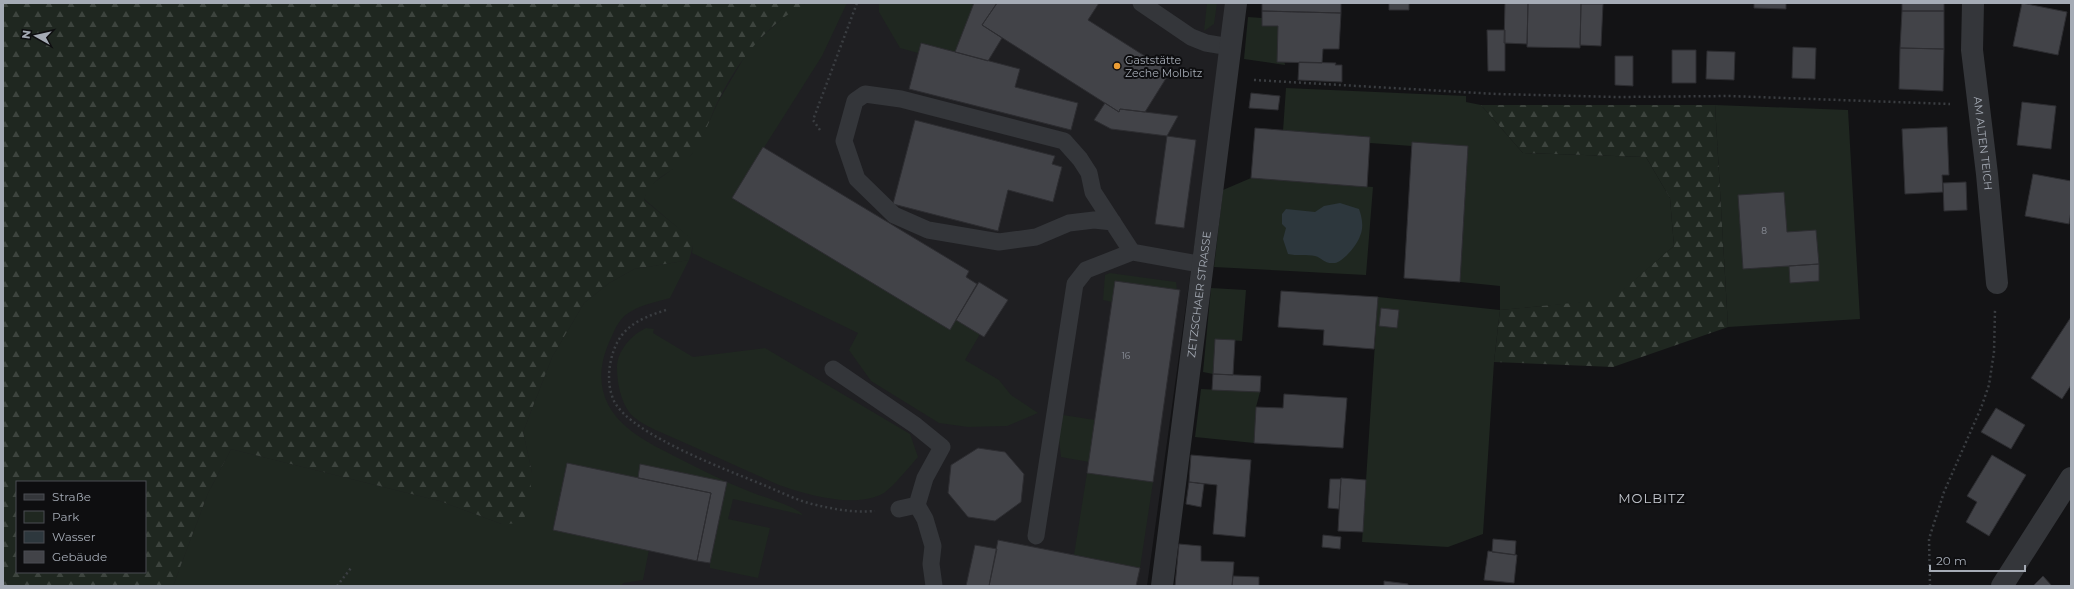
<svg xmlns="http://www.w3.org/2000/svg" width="2074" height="589" font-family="Montserrat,sans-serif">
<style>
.built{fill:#1f1f22}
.green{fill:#1f2720}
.forest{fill:url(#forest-firs);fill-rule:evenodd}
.water{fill:#2d373d}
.building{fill:#424348;stroke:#2d2d31}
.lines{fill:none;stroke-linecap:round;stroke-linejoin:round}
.path{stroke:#3a3d41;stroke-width:2.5;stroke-dasharray:2 3;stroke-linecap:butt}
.service{stroke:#34363a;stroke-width:17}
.minor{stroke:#34363a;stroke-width:22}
.tertiary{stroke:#34363a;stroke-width:22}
.poi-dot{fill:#ec9d34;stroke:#0e0e10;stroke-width:1.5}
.labels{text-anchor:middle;stroke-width:4;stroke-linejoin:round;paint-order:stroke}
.number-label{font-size:9px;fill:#8c919a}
.poi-label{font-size:11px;fill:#a5abb5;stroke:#0e0e10;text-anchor:start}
.street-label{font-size:11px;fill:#a5abb5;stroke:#0e0e10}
.quarter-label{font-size:13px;letter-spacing:1px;fill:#c6cad1;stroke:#0e0e10}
</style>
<defs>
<pattern id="forest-firs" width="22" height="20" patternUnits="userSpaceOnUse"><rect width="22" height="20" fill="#1f2720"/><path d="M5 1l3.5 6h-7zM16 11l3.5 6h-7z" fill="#3d443e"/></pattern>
</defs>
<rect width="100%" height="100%" fill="#131315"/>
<!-- built -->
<path class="built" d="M758,3H1228L1147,586H150L212,418Z"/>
<!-- green -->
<path class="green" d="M807,3H847L822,56L732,198L950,329L956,320L980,334L965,360L999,380L1011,395L1038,413L1007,426L968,427L939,423L871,381L849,350L858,333L692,253L693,241L644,199L648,187L691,155L704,133L718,102L749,49L789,12Z
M879,3H974V4L955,52L921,43L918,53L900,48L879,12Z
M1207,3H1217L1214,24L1204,31Z
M1248,17L1262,18V26H1278L1285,65L1244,59Z
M1286,88L1466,96V102L1481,105L1523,153L1646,157L1670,198L1674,246L1612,300L1500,310L1494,362L1483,534L1448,547L1362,542L1378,297L1500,310V286L1460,282L1468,146L1412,142V146L1370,143V137L1283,131Z
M1715,105L1848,110L1860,319L1728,327Z
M1251,178L1373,187L1366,275L1214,267L1223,190Z
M689,260L670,298C656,302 639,305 627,314C620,319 615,328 612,336C594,372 598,405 630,430C645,442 663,450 680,459C702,470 723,481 746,490C759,496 796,506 803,515L733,499L728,519L770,528L758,578L710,568V563L727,482L640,465L638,478L567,463L553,530L649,550L643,580L624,583L620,586H173L208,493L231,449L440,501L502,524L532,473L523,432L552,357L584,303L609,283L634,269Z
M1110,273L1176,282L1177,290L1115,281L1112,302L1103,300L1105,275Z
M1211,288L1246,290L1242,341L1215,339L1213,374L1203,372Z
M646,328L654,329L653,333L693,357L765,348L910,434L918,457C910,466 894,486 884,493C857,509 807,495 779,485C745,470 710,454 676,439C663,433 646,427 635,418C622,408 617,384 617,368C617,351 631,335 646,328Z
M1201,389L1260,392L1256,407L1254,443L1195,437Z
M1063,415L1095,420L1089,462L1061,457L1058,430Z
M1087,473L1153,482L1140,568L1074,555Z"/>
<!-- forest -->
<path class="forest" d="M3,3H807C766,24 737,62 717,103C709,120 704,140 691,155C676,172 651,175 644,200L694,241L689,260L634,269L609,283L584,303L552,357L523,432L532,473L529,507L522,523L502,524L440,501L231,449L208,493L173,586H3ZM17,482H145V572H17Z
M1481,105H1715L1728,327L1613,367L1494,362L1500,310L1612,299L1674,246L1670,198L1646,157L1523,153Z"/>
<!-- water -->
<path class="water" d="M1340,203L1359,209C1362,217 1364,228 1360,236C1358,244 1343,262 1335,263C1323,264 1323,258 1315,256C1308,254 1296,256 1288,254L1283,239L1286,228L1282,224V214L1286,209L1315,212L1324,206Z"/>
<!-- building -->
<path class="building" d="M997,3H1099L1088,20L1170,72L1145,112L1120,109L1119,112L982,25Z
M997,3L982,25L1002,38L988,61L955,52L974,3Z
M1262,3H1341V13L1262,11Z
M1389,3H1409V10H1389Z
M1505,3H1528L1527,44L1504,43Z
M1528,3H1581L1580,48L1527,47Z
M1754,3H1786V9L1754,8Z
M1902,3H1944V11H1902Z
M2022,3L2067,12L2058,55L2013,46Z
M1581,4H1603L1601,46L1580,45Z
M1262,11L1341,13L1339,49H1323L1322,63L1277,62L1278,26H1262Z
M1902,11H1944V49L1900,48Z
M1487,30H1505V71H1488Z
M921,43L1020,69L1015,87L1078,103L1071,130L909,89Z
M1793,47L1816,48L1815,79L1792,78Z
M1900,48L1944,49L1943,91L1899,89Z
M1672,50H1696V83H1672Z
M1707,51L1735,52L1734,80L1706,79Z
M1615,56H1633V86L1615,85Z
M1299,62L1336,63L1335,65H1342V82L1298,80Z
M1251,93L1280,96L1278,110L1249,108Z
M2022,102L2056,106L2051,149L2017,145Z
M1105,103L1119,112L1120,109L1178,116L1167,136L1111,129L1094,120Z
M915,120L1055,156L1052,164L1062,167L1053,202L1008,190L998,231L893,204Z
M1947,127L1949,175H1942L1943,192L1905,194L1902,129Z
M1255,128L1370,137L1367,187L1251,178Z
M1167,136L1196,140L1184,228L1155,224Z
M1412,142L1468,146L1460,282L1404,278Z
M763,147L969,271L966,277L977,284L950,330L732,198Z
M2033,174L2071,181V211L2069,224L2025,216Z
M1966,182L1967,210L1944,211L1943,183Z
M1784,192L1787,232L1816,230L1819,264L1743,269L1738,195Z
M1819,264V281L1790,283L1789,266Z
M1115,281L1180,290L1153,482L1087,473Z
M979,282L1008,300L984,337L956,320Z
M1281,291L1378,297L1374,349L1323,345L1324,330L1278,327Z
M1381,308L1399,310L1397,328L1379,326Z
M2071,317V385L2062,399L2031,378Z
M1215,339L1235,340L1233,375L1213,374Z
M1213,374L1261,376L1260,392L1212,390Z
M1284,394L1347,398L1343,448L1254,443L1256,407L1283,408Z
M1996,408L2025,425L2011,449L1981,432Z
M978,448L1005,452L1024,474L1021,502L995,521L968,517L948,493L951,465Z
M1191,455L1251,460L1245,537L1213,534L1217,485L1189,482Z
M1992,455L2026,475L1989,536L1966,522L1977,502L1967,496Z
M567,463L711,493L697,561L553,530Z
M640,464L727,482L710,563L697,561L711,493L638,478Z
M1341,478L1366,480L1363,532L1338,531Z
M1330,479H1341L1339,509L1328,508Z
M1189,482L1204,484L1201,507L1186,504Z
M1323,535L1341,537L1340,549L1322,547Z
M1493,539L1516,541L1515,555L1492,552Z
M998,540L1140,568L1136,586H989Z
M1179,544L1201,546V561L1234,562L1232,586H1175Z
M975,545L997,549L989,586H966Z
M1488,551L1517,555L1514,583L1484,580Z
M1233,576L1259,577V586H1232Z
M2043,576L2052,586H2033Z
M1384,581L1408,584V586H1384Z"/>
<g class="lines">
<!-- path -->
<path class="path" d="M1254,80L1496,94L1618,97L1730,96L1950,104
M820,130L813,120L857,3
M666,310C638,319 618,328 611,360C608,373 608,388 614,401C631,435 730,471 766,486C781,492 796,500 812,504C833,509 853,513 875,511
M337,586L351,568
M1930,586L1929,539L1944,492L1981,408L1989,385L1994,352L1995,310"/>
<!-- service -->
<path class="service" d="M1141,3L1191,37L1206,43L1230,47
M1113,222L1094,220L1069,223L1036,237L999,242L928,230L894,215L857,179L844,141L855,101L865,94L901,99L1064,141L1080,159L1089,173L1093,192L1132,252
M833,369L915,425L942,447L925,478L917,505
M899,509L917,505L925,519L933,546L931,564L934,586
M1036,536L1075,284L1086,270L1132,252L1204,265"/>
<!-- minor -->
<g class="minor">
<path id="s1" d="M1973,3L1972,50L1987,174L1997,283"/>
<path d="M2002,586L2071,478"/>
</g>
<!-- tertiary -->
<path class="tertiary" id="s2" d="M1162,586L1236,3"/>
</g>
<!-- markers -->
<circle class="poi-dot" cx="1117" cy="66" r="4"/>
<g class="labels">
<!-- number labels -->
<g class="number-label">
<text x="1764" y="234">8</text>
<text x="1126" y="359">16</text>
</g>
<!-- poi labels -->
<g class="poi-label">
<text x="1125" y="64">Gaststätte<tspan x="1125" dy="13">Zeche Molbitz</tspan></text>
</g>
<!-- street labels -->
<g class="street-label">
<text dy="4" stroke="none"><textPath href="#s1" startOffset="141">AM ALTEN TEICH</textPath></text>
<text dy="4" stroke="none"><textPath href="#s2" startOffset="294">ZETZSCHAER STRASSE</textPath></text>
</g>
<!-- quarter labels -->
<g class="quarter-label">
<text x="1652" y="503">MOLBITZ</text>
</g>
</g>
<!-- border -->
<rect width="2074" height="589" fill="none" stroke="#a5abb5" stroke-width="8"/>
<!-- legend -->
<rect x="16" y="481" width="130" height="92" fill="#0e0e10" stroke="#4a4d52"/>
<rect x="24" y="494" width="20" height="6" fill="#34363a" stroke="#4a4d52"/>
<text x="52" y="501" font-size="12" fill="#a5abb5">Straße</text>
<rect x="24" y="511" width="20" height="12" fill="#1f2720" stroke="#4a4d52"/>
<text x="52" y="521" font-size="12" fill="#a5abb5">Park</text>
<rect x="24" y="531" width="20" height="12" fill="#2d373d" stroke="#4a4d52"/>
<text x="52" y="541" font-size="12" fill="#a5abb5">Wasser</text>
<rect x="24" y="551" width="20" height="12" fill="#424348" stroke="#4a4d52"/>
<text x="52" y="561" font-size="12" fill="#a5abb5">Gebäude</text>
<!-- north arrow -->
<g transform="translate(36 36) rotate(278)" stroke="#0e0e10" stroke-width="3" paint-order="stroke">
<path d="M0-3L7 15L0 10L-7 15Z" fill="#a5abb5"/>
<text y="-6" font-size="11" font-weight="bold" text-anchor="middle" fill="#a5abb5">N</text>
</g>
<!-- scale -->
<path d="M1930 565v6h95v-6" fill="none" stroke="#a5abb5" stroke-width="2"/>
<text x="1936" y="565" font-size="12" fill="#a5abb5" stroke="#0e0e10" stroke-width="3" paint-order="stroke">20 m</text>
</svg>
